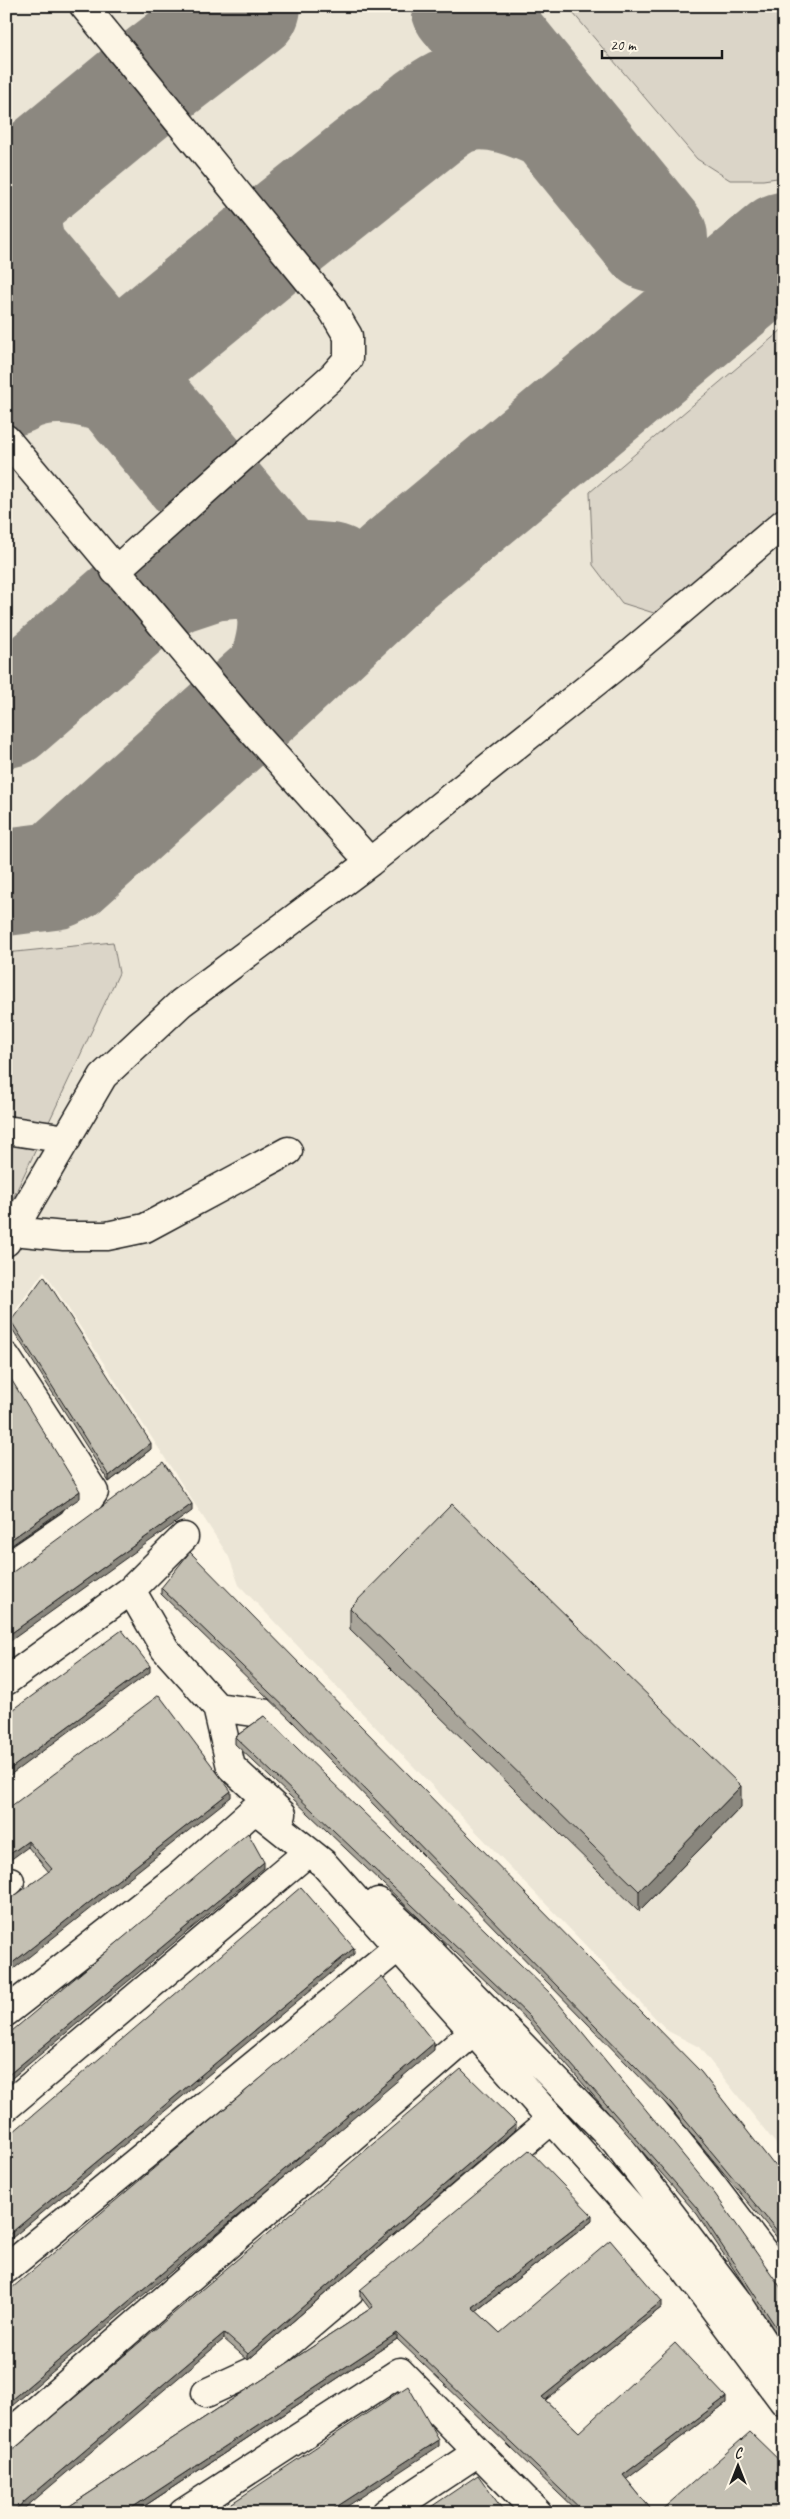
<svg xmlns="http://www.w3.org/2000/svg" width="790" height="2519" font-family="Caveat,sans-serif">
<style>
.built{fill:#ebe5d6}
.green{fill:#dbd5c8;stroke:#7c7872}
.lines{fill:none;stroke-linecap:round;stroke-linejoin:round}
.taxiway{stroke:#8c8880;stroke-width:108}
.minor-casing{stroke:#1c1c1c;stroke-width:31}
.minor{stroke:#fcf5e5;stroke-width:28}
.wall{fill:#a9a59a;stroke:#1c1c1c}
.shaded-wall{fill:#89867d;stroke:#1c1c1c}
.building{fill:#c4c0b3;stroke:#1c1c1c}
</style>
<rect width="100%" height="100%" fill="#fcf5e5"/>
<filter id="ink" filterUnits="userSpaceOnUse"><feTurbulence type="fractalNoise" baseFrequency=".02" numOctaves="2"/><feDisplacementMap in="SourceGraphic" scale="10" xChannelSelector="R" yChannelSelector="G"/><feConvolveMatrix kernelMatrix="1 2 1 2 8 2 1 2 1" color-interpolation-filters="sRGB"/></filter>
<g filter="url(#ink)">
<!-- built -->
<path class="built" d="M6,6H784V2154L699,2047L668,2031L239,1585L229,1557L44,1271L6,1323Z"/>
<!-- green -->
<path class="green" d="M567,6H784V177L763,180H730L697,159Z
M784,328V505L657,614L622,603L593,565L590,492Z
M113,942L119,973L6,1213V953Z"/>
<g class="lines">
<!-- taxiway -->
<path class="taxiway" d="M465,6L654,238
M6,246L276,568C297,609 295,635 279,678L65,870L53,876L6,882
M12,252C7,224 3,209 22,186L147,83L247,6
M10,382C45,362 84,370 121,383
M139,405L130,378L137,352L276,238L428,117C435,112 443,106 451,102C485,88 525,103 556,118
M279,678L398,567L784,246
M6,714L139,599L172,580L211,567L243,564L276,568L295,574L330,577"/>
<defs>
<path id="minor" d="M84,6L332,309L348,336V359L333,376L115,571
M6,439L238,715L370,862
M6,1130L67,1139
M13,1231L64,1236H107L145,1228L288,1151
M6,1242L103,1076L181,1003L370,862L613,668L784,523
M6,1357L94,1492L72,1523L6,1568
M184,1537L131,1590L165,1649L217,1707L231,1767L282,1814
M6,1681L131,1590
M217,1707L269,1714L593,2037L704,2174L784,2279
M6,1884L10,1881
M378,1902L413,1934L616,2142L737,2301L784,2373
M6,2012L177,1878L255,1809L323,1863L682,2265L784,2402
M6,2107L308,1852
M6,2269L397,1948
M206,2393L258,2369L551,2120
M6,2437L473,2032
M183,2513L400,2372L478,2452
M386,2513L478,2452L538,2513"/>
</defs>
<!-- minor casing -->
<use href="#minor" class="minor-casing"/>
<!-- minor -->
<use href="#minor" class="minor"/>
</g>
<!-- wall -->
<path class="wall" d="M11,1321L151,1449L109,1482L11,1327Z
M161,1588L784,2178V2246L671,2109L294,1723L161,1594Z
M350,1608L741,1807L639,1911L350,1629Z
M264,1716L784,2292V2345L697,2214L529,2022L235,1744V1737Z
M231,1797L49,1872L28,1847L6,1810Z
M516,2129L248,2360L224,2339L6,2456Z
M592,2221L476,2311L500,2333L662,2307L545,2400L579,2432L726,2403L626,2479L654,2513H579L397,2339L134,2513H59L370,2309L360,2296V2290Z"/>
<!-- shaded-wall -->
<path class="shaded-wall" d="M151,1443V1449L109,1482V1476Z
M80,1491V1498L6,1549V1543Z
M192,1504V1511L6,1644V1637Z
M150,1666V1672L6,1778V1772Z
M741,1786V1807L639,1911V1891Z
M231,1791V1797L6,1975V1968Z
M28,1841V1847L6,1863V1857Z
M264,1862V1868L6,2083V2077Z
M354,1948V1954L6,2243V2237Z
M434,2043V2050L6,2411V2405Z
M516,2123V2129L248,2360V2354Z
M592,2215V2221L472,2314V2307Z
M662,2301V2307L542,2403V2397Z
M224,2333V2339L19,2513H11Z
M397,2333V2339L134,2513H124Z
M726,2397V2403L623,2482V2475Z
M439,2440V2446L337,2513H327Z
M784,2502V2508L779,2513H773Z"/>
<!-- building -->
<path class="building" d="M44,1276L151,1443L109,1476L11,1321Z
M6,1371L80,1491L6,1543Z
M163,1462L192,1504L6,1637V1577Z
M452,1504L741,1786L639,1891L350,1608Z
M190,1552L701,2072L784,2178V2239L671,2103L294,1716L161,1588Z
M122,1630L150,1666L6,1772V1715Z
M159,1695L231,1791L6,1968V1902L52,1869L28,1841L6,1857V1810Z
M264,1716L551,1994L715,2194L784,2292V2339L697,2208L529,2016L235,1737Z
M248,1833L264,1862L6,2077V2036Z
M301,1887L354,1948L6,2237V2138Z
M382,1976L434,2043L6,2405V2293Z
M461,2069L516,2123L248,2354L224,2333L11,2513H6V2456Z
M529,2150L592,2215L472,2307L500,2333L610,2240L662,2301L542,2397L579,2432L675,2343L726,2397L623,2475L654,2513H585L397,2333L124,2513H59L373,2307L360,2290Z
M408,2386L439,2440L327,2513H217Z
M750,2432L784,2465V2502L773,2513H658Z
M478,2475L505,2513H422Z"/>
</g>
<!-- margin -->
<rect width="790" height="2519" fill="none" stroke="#fcf5e5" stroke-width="25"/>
<rect x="12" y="12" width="765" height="2494" fill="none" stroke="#1c1c1c" stroke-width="2" filter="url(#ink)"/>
<!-- north arrow -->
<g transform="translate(738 2466)" stroke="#fcf5e5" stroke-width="4" paint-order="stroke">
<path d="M0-4L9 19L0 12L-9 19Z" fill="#1c1c1c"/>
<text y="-8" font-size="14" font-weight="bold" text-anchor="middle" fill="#1c1c1c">С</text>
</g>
<!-- scale -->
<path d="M602 50v8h120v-8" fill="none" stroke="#1c1c1c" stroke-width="2.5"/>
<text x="610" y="50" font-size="15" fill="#1c1c1c" stroke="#fcf5e5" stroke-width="4" paint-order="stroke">20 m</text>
</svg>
